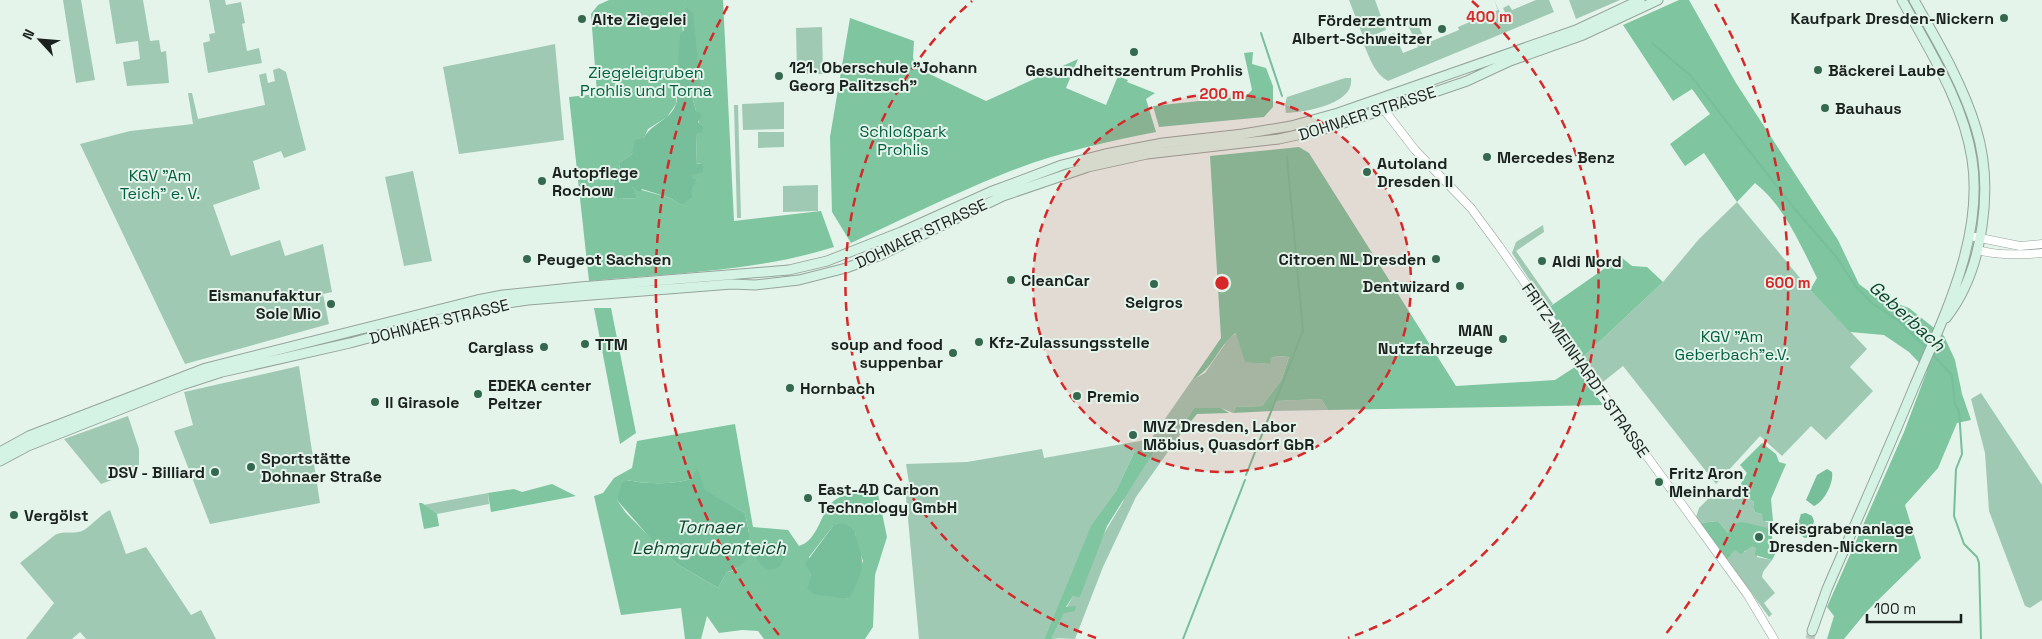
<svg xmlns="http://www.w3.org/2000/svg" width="2042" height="639" font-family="'Space Grotesk',sans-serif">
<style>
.green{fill:#a0c9b3}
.forest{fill:#7ec5a0;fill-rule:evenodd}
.water{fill:#77be9a}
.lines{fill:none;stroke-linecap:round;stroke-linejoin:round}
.stream{stroke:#77be9a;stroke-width:2}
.secondary-tunnel{stroke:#bccac2;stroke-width:9;stroke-dasharray:9 4.5;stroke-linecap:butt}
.tertiary-casing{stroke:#95a49b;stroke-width:9}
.secondary-casing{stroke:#95a49b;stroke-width:11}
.tertiary{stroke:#fff;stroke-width:8}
.secondary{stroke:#d5f3e4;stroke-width:9}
.ring{fill:none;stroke:#d62828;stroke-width:2.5;stroke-dasharray:9 6}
.poi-dot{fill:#34694f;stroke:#e4f4eb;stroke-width:2}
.labels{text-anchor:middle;stroke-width:4;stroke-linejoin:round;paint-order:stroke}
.poi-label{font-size:16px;font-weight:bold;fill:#1b211e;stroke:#e4f4eb;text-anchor:start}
.park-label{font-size:16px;fill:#015f3d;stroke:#e4f4eb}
.street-label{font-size:16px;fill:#1b211e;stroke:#e4f4eb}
.water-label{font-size:18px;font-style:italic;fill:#0c462e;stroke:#e4f4eb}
.centre{fill:#d62828;stroke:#e4f4eb;stroke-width:2.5}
.ring-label{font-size:15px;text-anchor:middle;font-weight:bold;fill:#d62828;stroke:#e4f4eb;stroke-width:4;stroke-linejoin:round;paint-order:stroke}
</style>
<rect width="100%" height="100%" fill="#e4f4eb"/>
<!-- green -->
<path class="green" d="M63,0H81L95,80L76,83Z
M109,0H143L150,41L159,40L161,52L166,51L169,83L127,86L123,62L140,59L138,41L116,44Z
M209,0H225L226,5L241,2L245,23L242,24L247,51L259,48L262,63L208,73L203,43L210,41L209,34L215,33Z
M1349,0H1375L1386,30L1364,39Z
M1494,0L1505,23L1509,22L1503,8L1509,5L1512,10L1536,0H1549L1554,12L1388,81C1375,74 1370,59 1364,45L1394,33L1403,53L1418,47L1407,23L1415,19L1427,43L1459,30L1458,27L1498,10Z
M1569,0H1620L1576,19Z
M822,27L823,74H797L796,28Z
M555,44L564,140L459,154L443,67Z
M279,68L286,72L306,150L284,158L281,151L253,161L260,189L213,205L231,256L280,240L285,256L323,244L332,292L323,294L329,324L185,364L80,144L130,131L193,124L188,93H192L198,119L265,105L259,75L266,73L268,83L275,81L273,70Z
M1345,78H1351C1355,104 1306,112 1286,113L1285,104L1287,97Z
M784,102V129L743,130L742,104Z
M734,105H738L741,218H737Z
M758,132H784V147L758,148Z
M413,171L432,261L404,266L385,177Z
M818,185V211L783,212V186Z
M1737,202L1810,290L1867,349L1850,367L1873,391L1826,440L1811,426L1782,456L1760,436L1716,484L1623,366L1603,382L1583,357L1663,282L1699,239Z
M1543,225L1544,232L1516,251L1553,304L1548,308L1512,253L1516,242Z
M1237,333L1259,363L1269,364L1271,358L1278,356L1289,357L1282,379L1262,406L1236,407L1233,413L1221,408H1194L1185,421L1182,432L1136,497L1103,567L1075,639L1050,638L1073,596H1080L1102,537L1123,502L1134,453L1116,491L1091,527L1044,639H919L905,486L909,483L906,464L967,462L1042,449L1044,458L1151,439L1192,380L1205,373L1229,338Z
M299,366L320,503L210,524L174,431L193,425L184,392Z
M1981,393L2042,485V600L2030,608L2025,606L1989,511L1985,453L1971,399Z
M1321,399L1328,410L1273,411L1276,401Z
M128,416L139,449V465L128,474L101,484L64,439Z
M1715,492L1734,500L1740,492L1754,502L1753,507L1755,512L1762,514L1766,522L1773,521L1772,528L1728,533L1718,521L1700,523L1696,517L1699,508Z
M488,493L489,504L437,514L423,505Z
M110,510L126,554L146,547L191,615L201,610L216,639H86L80,632L72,639H26L54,603L20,563L55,535C64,530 75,535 84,530C92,525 100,515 110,510Z
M1752,545L1756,548L1757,557L1772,560L1763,572L1762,577L1775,593L1764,603L1772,614L1769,617L1727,560L1735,550L1745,552L1748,547Z"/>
<!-- forest -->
<path class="forest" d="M609,0H723L734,221L821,211L834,247C756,272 670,273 589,281L569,97L597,94L591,14L598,5ZM686,7L701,93L691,92L700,126L697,132L696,164L702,163L692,175V179H697L681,205L670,198L631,187L637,198L617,199L612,194L615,178L620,171L619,163L632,154L636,145L644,138L648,129L667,117L676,104L677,80L681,76C675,56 688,36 680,16Z
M1679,0H1689L1736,83L1838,240L1859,284L1875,296L1909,308L1944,336L1955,360L1962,394L1971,420L1957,423L1938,468L1905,505L1921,558L1867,611L1844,639H1827L1834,616L1827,607L1904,432L1927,371L1909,352L1884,335L1850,332L1810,290L1817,278C1800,244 1785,207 1755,183L1737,202L1704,153L1685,166L1670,144L1710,114L1692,89L1673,101L1623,25Z
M850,18L914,41L913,58L919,69L986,101L1078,59L1066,88L1106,105L1118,76L1128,80L1127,82L1155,93L1146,99L1156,132C1104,142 1052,154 1003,174C951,195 901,220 851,243L832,212L830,137Z
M1253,52L1252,64L1266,68L1273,86V107L1264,117L1159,127L1153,106L1246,96L1252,90L1244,53Z
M1299,147L1309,153L1456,386L1555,380L1575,367L1603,405L1328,410L1321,399L1276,401L1273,411L1233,413L1236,407L1262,406L1282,379L1289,357L1278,356L1271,358L1270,364L1245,362L1236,333C1217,346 1215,368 1192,380L1221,338L1210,156Z
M1621,257L1632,266L1647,267L1663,282L1583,357L1548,308Z
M594,308H611L636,433L620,444Z
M1194,408H1221L1229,413L1197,414L1182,432L1185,421Z
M735,424L753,527L788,530L799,546C821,539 820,507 838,498C849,493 866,491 877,489L887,537L875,575L873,627L865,639H764L758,631L742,630L719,633L707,616L701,639H685L681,608L621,615L594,496L603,493L614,478L632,468L637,441ZM697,468L704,490L745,513L749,533V550H754L764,542L760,565L757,556L749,553L735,570L727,572L718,588L677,564L626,513L617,500L626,480C647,484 671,485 691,479ZM833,526L855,531L856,542L863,561L849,599L831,595L811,579L809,557Z
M1161,440L1107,526L1080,597L1073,596L1066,607L1076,606L1075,611L1064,613L1051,638L1059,639H1044L1091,526L1116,491L1134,453Z
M1762,443L1776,454L1779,462L1786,464L1771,499L1773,521H1763L1762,514L1755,512L1753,507L1754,502L1740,492L1739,487L1747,473L1740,465Z
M552,484L576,496L491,512L488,493L514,489L522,492Z
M419,503H422L437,514L439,526L424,529Z
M1718,521L1728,533C1731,531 1732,526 1735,524C1745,519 1761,529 1772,528V538L1778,549L1772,560L1755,555L1756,548L1752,546L1741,554L1735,550L1727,560L1700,523Z"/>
<!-- water -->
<path class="water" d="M686,7L693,13L701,94L691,92L696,111L702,115L698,122L703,127L702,133L697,132L696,164L703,163V172L692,175V179H697L691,191L692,197L681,205L670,198L642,189L640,192L632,187L637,198L617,199L612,194L615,178L620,171L619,163L632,154L635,140L644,138C651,123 670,121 676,104C678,98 677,87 677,80L681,76L678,68L680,34L684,30L680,16Z
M697,467L705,490L745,513L749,533V550H754L764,542H778L785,556L779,567L769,570L760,565L754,553H749C745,563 738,569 727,572L718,588L677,564L653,541L617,500L622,483L626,480C646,484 671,485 691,479Z
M1827,469L1832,472C1834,483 1824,502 1814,506L1806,500L1817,475Z
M1806,513L1812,516L1814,521L1810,537L1805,538C1796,533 1798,523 1801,514Z
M839,524H846L855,531C856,542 862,552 862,562C862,574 855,588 849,599L814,594L807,588C812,577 812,572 805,564L833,526Z"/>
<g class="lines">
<!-- stream -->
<path class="stream" d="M1261,33L1282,96
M1652,43L1691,76L1793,207L1838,259L1856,287L1873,304L1899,321L1928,350
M1931,353L1952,375L1955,404L1959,411L1962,454L1956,469L1954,516L1964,544L1977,557L1979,563L1981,639
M1246,475L1303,331L1287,157
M1183,639L1245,480"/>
<!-- secondary-tunnel -->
<path class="secondary-tunnel" d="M1810,639L1812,631"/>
<defs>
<path id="tertiary" d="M1385,111L1415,150L1471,208L1499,246L1641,448L1747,594L1774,639
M1975,237L2020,246L2042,244
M1978,250C1999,256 2021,255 2042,253"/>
<path id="secondary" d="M1914,0C1937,41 1962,82 1976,128C1994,186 1984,270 1946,318
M0,452L29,436L206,368L477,300L503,295L580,287L789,270L827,261L901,232L990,192L1062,165L1105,154L1163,143L1243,134L1291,126L1338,113L1576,30L1640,0
M0,461L28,446L182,385L222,372L350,343L487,306L528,300L732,284L755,285L799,280L846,268L881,255L1003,196L1088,167L1147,154L1279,139L1329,128L1467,81L1510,61L1583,35L1658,0
M1812,631L1827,589C1856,522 1886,455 1914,387C1944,316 1984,238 1972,159C1963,101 1929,50 1902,0"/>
</defs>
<!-- tertiary casing -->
<use href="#tertiary" class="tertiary-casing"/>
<!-- secondary casing -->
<use href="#secondary" class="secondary-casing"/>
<!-- tertiary -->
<use href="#tertiary" class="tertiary"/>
<!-- secondary -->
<use href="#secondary" class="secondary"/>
</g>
<!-- distance rings -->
<circle cx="1222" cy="283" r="189" fill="#d62828" fill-opacity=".12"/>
<g class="ring">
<circle cx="1222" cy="283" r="189"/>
<path d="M1096 638A377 377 0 0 1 972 1M1472 1A377 377 0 0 1 1348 638"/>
<path d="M779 635A566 566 0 0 1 729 4M1715 4A566 566 0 0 1 1665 635"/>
</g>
<!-- markers -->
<g class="poi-dot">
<circle cx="2004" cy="18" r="5"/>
<circle cx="582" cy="19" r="5"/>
<circle cx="1442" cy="29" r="5"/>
<circle cx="1134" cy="52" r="5"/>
<circle cx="1818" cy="70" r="5"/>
<circle cx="779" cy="76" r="5"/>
<circle cx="1825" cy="108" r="5"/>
<circle cx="1487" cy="157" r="5"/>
<circle cx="1367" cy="172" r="5"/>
<circle cx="542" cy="181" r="5"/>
<circle cx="527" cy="259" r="5"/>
<circle cx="1436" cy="259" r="5"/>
<circle cx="1542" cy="261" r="5"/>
<circle cx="1011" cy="280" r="5"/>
<circle cx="1154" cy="284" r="5"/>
<circle cx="1460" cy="286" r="5"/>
<circle cx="331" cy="304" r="5"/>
<circle cx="1503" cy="339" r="5"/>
<circle cx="979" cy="342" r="5"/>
<circle cx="585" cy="344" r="5"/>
<circle cx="544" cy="347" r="5"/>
<circle cx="953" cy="353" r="5"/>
<circle cx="790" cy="388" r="5"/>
<circle cx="478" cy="394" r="5"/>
<circle cx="1077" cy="396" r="5"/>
<circle cx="375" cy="402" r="5"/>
<circle cx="1133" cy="435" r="5"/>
<circle cx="251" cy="467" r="5"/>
<circle cx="215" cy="472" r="5"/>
<circle cx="1659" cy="482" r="5"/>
<circle cx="808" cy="498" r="5"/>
<circle cx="14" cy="515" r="5"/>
<circle cx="1759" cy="537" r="5"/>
</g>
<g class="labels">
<!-- poi labels -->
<g class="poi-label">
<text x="1994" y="24" text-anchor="end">Kaufpark Dresden-Nickern</text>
<text x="592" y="25">Alte Ziegelei</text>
<text x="1432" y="26" text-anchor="end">Förderzentrum<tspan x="1432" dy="18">Albert-Schweitzer</tspan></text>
<text x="789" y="73">121. Oberschule "Johann<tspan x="789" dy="18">Georg Palitzsch"</tspan></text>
<text x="1134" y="76" text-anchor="middle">Gesundheitszentrum Prohlis</text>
<text x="1828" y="76">Bäckerei Laube</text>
<text x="1835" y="114">Bauhaus</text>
<text x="1497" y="163">Mercedes Benz</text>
<text x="1377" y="169">Autoland<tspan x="1377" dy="18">Dresden II</tspan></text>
<text x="552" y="178">Autopflege<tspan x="552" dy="18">Rochow</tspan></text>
<text x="537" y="265">Peugeot Sachsen</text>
<text x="1426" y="265" text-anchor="end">Citroen NL Dresden</text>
<text x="1552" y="267">Aldi Nord</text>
<text x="1021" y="286">CleanCar</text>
<text x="1450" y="292" text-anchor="end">Dentwizard</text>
<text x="321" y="301" text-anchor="end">Eismanufaktur<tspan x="321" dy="18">Sole Mio</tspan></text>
<text x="1154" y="308" text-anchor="middle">Selgros</text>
<text x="1493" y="336" text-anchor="end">MAN<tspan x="1493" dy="18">Nutzfahrzeuge</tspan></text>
<text x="989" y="348">Kfz-Zulassungsstelle</text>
<text x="595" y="350">TTM</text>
<text x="943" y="350" text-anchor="end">soup and food<tspan x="943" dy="18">suppenbar</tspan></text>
<text x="534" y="353" text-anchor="end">Carglass</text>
<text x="488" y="391">EDEKA center<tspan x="488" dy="18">Peltzer</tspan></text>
<text x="800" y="394">Hornbach</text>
<text x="1087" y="402">Premio</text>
<text x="385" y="408">Il Girasole</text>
<text x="1143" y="432">MVZ Dresden, Labor<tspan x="1143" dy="18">Möbius, Quasdorf GbR</tspan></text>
<text x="261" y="464">Sportstätte<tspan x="261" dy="18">Dohnaer Straße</tspan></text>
<text x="205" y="478" text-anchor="end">DSV - Billiard</text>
<text x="1669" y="479">Fritz Aron<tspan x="1669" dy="18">Meinhardt</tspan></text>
<text x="818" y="495">East-4D Carbon<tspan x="818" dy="18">Technology GmbH</tspan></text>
<text x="24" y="521">Vergölst</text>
<text x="1769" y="534">Kreisgrabenanlage<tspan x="1769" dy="18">Dresden-Nickern</tspan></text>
</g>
<!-- park labels -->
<g class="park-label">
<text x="646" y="78">Ziegeleigruben<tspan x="646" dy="18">Prohlis und Torna</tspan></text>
<text x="903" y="137">Schloßpark<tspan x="903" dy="18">Prohlis</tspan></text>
<text x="160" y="181">KGV "Am<tspan x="160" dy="18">Teich" e. V.</tspan></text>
<text x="1732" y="342">KGV "Am<tspan x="1732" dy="18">Geberbach"e.V.</tspan></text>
</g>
<!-- street labels -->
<g class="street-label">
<text transform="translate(1367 113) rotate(-18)" y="6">DOHNAER STRASSE</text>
<text transform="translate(921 233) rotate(-25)" y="6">DOHNAER STRASSE</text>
<text transform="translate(439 321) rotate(-14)" y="6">DOHNAER STRASSE</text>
<text transform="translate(1586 370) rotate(55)" y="6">FRITZ-MEINHARDT-STRASSE</text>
</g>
<!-- water labels -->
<g class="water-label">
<text transform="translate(1907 316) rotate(42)" y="6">Geberbach</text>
<text x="709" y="533">Tornaer<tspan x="709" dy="21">Lehmgrubenteich</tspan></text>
</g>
</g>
<circle cx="1222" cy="283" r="8" class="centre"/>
<g class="ring-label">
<text x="1489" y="22">400 m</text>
<text x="1222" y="99">200 m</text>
<text x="1788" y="288">600 m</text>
</g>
<!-- north arrow -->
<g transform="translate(40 40) rotate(296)" stroke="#e4f4eb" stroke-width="4" paint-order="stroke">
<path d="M0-4L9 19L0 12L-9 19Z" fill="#1b211e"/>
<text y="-8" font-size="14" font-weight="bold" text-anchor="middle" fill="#1b211e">N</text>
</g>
<!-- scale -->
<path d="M1867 614v8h94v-8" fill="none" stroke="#1b211e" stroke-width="2.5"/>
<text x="1874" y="614" font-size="15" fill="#1b211e" stroke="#e4f4eb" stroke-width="4" paint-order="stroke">100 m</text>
</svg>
